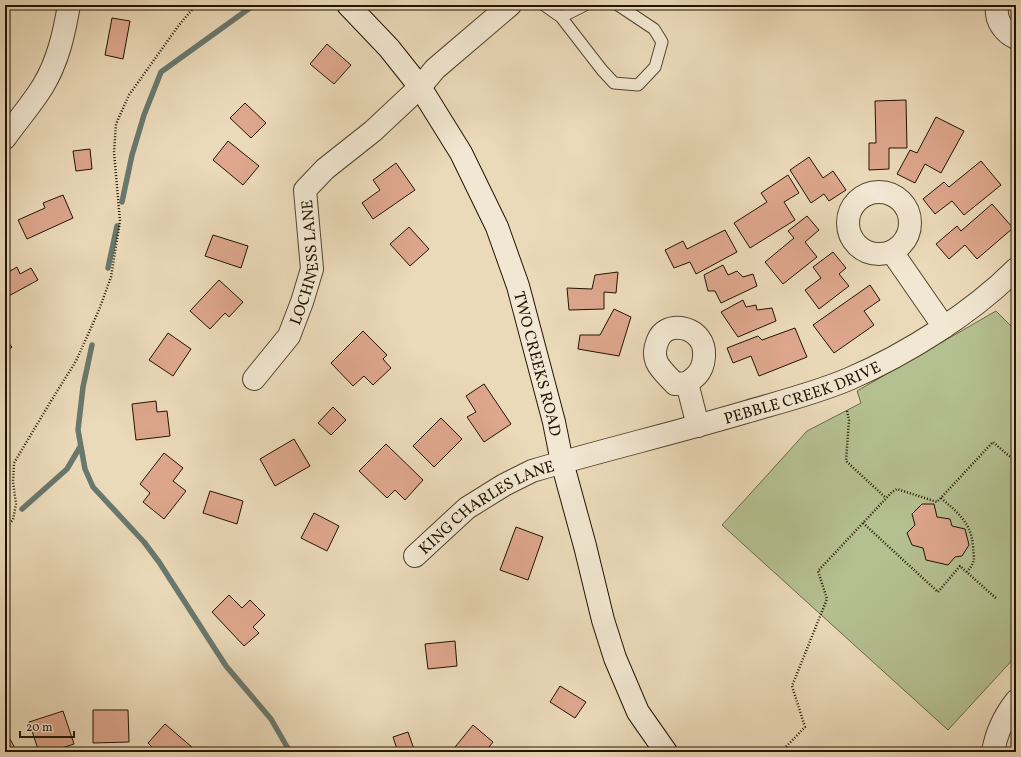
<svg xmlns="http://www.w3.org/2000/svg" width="1021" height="757" font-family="Vollkorn,serif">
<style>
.green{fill:#b5c091;stroke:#6c6a49}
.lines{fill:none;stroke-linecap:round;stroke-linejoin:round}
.stream{stroke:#69786e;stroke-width:5.5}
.building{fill:#dea78d;stroke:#221401}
.lane-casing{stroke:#54462f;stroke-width:13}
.street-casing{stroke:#54462f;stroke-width:24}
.secondary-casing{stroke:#221401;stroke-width:24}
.path{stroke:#221401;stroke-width:2.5;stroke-dasharray:1 2;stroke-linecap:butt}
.lane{stroke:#f2e7d2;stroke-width:11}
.street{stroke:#f2e7d2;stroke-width:22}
.secondary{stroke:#f2e7d2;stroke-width:22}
.labels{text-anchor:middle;stroke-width:3.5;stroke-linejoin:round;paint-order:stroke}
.street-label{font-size:16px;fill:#221401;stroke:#f2e7d2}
</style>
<rect width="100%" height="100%" fill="#ebdab9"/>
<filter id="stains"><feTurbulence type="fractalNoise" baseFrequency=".005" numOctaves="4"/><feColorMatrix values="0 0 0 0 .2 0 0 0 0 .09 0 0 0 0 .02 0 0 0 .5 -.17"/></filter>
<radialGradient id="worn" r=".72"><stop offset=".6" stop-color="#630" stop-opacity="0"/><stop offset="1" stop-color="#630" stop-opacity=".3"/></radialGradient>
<!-- green -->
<path class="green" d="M996,311L1016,331V656L948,730L722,525L807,431L861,403L857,391Z"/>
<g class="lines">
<!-- stream -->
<path class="stream" d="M122,202L132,155L144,115L161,72L254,5
M108,268L117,226
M92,345L83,387L78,430L85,469L93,487L144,542L159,562L226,666L271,719L290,752
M22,509L67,469L80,447
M5,519L7,518"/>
</g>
<!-- building -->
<path class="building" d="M112,18L130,21L123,59L105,55Z
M327,44L351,65L334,84L310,64Z
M906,100L907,148H889V169L869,170V143H876L875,101Z
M245,103L266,123L251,138L230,118Z
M936,117L964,131L941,173L925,164L915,183L897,174L910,150L917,153Z
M228,141L259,166L243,185L213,160Z
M90,149L92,169L76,171L73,151Z
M809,157L823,178L833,171L846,190L829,201L824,194L811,203L790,170Z
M981,161L1001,185L964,215L952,201L935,214L923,199L944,182L949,187Z
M396,163L415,190L373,219L362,203L380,190L373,180Z
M788,175L799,193L784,202L795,220L750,248L734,223L767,202L761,193Z
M63,195L73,218L27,239L18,220L45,208L43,203Z
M992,204L1013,228L977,259L965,245L949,259L936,244L957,226L961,231Z
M807,216L819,230L805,242L817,257L783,284L765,262L794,238L788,231Z
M409,227L429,249L410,266L390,244Z
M725,230L737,252L696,274L690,262L674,268L665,250L683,241L687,249Z
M213,235L248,246L241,268L205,256Z
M833,252L846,268L839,274L849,286L819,309L805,290L821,278L813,267Z
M723,265L728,275L737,271L743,277L753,274L757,286L721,303L715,291H708L704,275Z
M17,267L20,274L31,268L38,280L5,298V274Z
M618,272L616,293L604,292V309L569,310L567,288L592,289L595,275Z
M219,280L243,302L229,317L225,313L210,329L190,311Z
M870,285L880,300L864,311L874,325L834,353L813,325Z
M743,300L746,307L756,305L757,310L772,308L776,321L738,337L721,312Z
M614,309L631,317L619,356L578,349L580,335H600Z
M795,328L807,357L759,376L751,356L733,363L727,348L758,336L762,340Z
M363,331L387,355L383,359L391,368L373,385L364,376L353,386L331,363Z
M168,333L191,349L173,376L149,360Z
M5,339L12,347L5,352Z
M484,384L511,424L484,442L467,417L476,412L466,396Z
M156,401L157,412L167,411L170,436L136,440L132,404Z
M333,407L346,420L331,435L318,423Z
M441,418L462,439L434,467L413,446Z
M294,439L310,466L275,486L260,459Z
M386,444L423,480L405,500L395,490L387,498L359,471Z
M164,453L183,468L173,481L186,491L164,519L143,502L150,493L140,484Z
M210,491L243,501L237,524L203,513Z
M922,504H934L937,517L950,519L952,526L965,529L969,545L962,556L955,557L948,565L926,560L923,548L912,545L907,533L915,525L912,514Z
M314,513L339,526L327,551L301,538Z
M516,527L543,537L528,580L500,570Z
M229,595L242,608L250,600L265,615L253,627L259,633L244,646L212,612Z
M455,641L457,666L428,669L425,644Z
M560,686L586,702L575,718L550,702Z
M93,710H128L129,742L93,743Z
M63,711L74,744L49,752H39L29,722Z
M165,724L193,748L189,752H157L148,743Z
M473,725L493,742L485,752H451Z
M408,732L415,752H398L393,737Z
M10,739L17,752H5V741Z"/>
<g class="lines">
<defs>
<path id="lane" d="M544,5L561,17L602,70L614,83L638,85L655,67L662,42L654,29L618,5
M561,17L585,5"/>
<g id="street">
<path d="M997,5C995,20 1003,32 1016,38"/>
<path d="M5,138C17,121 32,104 43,86C58,61 64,34 69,5"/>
<circle cx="879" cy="223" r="31"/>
<path d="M892,252L944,327"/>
<path id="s1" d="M254,379L289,336L302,302L312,269L305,190L325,169L373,131L420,87L435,69L510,5"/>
<path d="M687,383C690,381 694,378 697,375C705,366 707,348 699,338C689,325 665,323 658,340C649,361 661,369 675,384L687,383L698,426"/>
<path id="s2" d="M415,556L467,508L504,485L532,471C603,450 675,433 746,412C780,402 816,393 849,379C907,354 972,313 1016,269"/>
<path d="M993,752C996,734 1005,715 1016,701"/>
</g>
<g id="secondary">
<path id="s3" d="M348,5L389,48L420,87L461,153L497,227L518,286L554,422L562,462L585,546L603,620L615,658L638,712L666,752"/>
</g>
</defs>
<!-- lane casing -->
<use href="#lane" class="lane-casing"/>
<!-- street casing -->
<use href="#street" class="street-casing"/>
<!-- secondary casing -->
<use href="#secondary" class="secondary-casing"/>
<!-- path -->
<path class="path" d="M847,411L849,420L846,461L886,498
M941,498C958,513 971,522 973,546C974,561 976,560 967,572
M863,523L938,592L960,566L997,599
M5,528L13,520L16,504L13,482L14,463L51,401L76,361L99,310L111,277L120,221L114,152L116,124L129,95L179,25L196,5
M782,751L805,727L792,686L827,599L818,571L892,492L897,489L937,502L993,442L1016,462"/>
<!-- lane -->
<use href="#lane" class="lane"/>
<!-- street -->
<use href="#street" class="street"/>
<!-- secondary -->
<use href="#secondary" class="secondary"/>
</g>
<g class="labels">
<!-- street labels -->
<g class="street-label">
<text dy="6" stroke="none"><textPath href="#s1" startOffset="132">LOCHNESS LANE</textPath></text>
<text dy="6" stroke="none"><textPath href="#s3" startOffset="412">TWO CREEKS ROAD</textPath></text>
<text dy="6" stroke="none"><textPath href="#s2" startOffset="427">PEBBLE CREEK DRIVE</textPath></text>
<text dy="6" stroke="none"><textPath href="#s2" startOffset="88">KING CHARLES LANE</textPath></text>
</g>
</g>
<!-- margin -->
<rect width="1021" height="757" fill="none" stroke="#ebdab9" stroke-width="20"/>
<rect x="6" y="6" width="1009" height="745" fill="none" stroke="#221401" stroke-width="2"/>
<rect x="10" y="10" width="1001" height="737" fill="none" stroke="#221401"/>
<!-- scale -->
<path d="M20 731v6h54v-6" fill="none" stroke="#221401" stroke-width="2"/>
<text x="26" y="731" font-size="12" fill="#221401" stroke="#f2e7d2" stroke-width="3" paint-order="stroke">20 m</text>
<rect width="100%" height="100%" filter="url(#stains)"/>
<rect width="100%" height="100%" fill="url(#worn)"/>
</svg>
